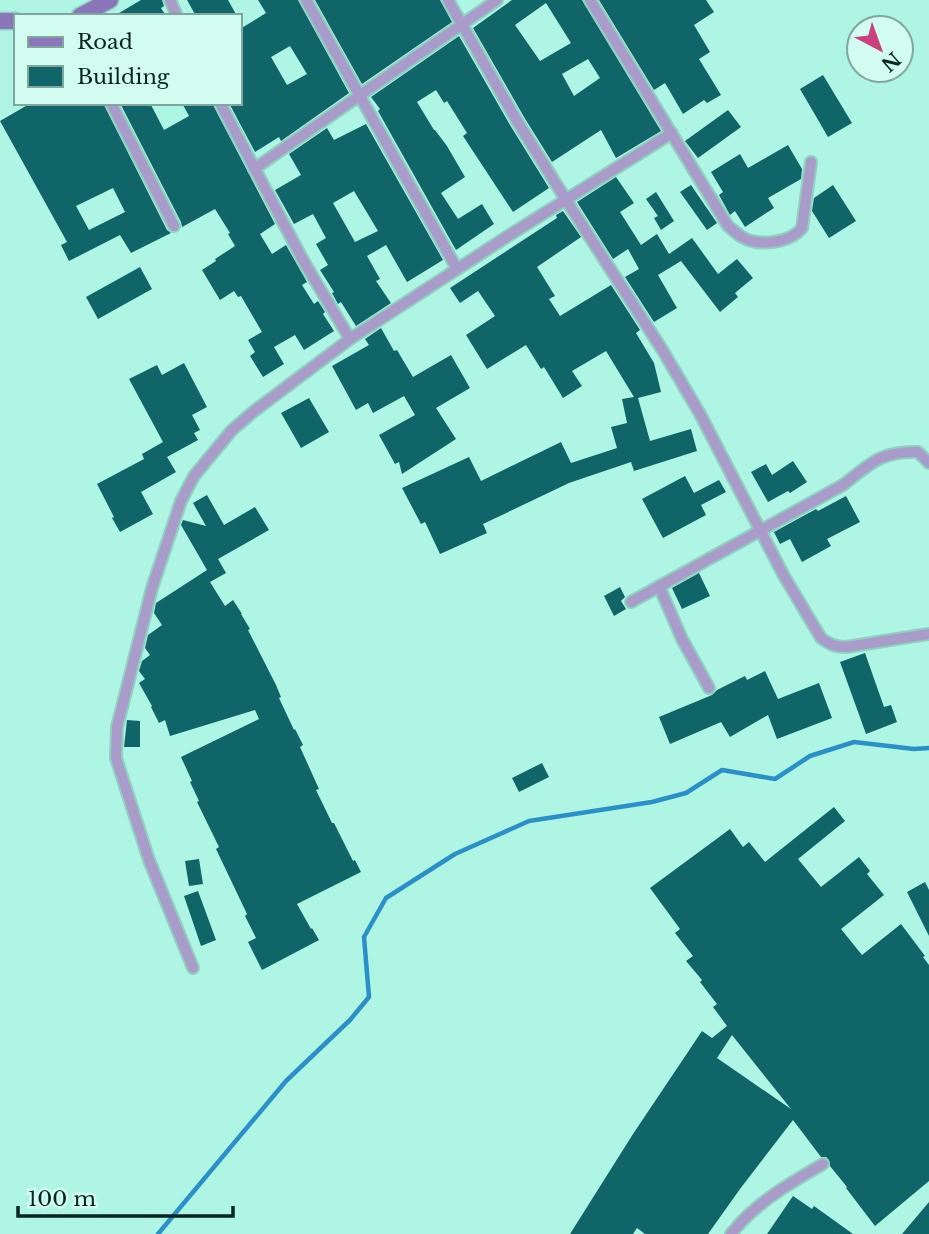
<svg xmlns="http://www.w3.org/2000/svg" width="929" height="1234" font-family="'Libre Baskerville',serif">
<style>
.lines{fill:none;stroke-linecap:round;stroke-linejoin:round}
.stream{stroke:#2b90c8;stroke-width:4.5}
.building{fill:#0f6567;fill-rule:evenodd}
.street-casing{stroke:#90d0c1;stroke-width:14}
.secondary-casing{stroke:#90d0c1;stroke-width:19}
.street{stroke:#a99bca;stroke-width:10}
.secondary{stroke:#8c76bb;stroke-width:16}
</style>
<rect width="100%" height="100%" fill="#aef5e4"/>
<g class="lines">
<!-- stream -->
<path class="stream" d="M158,1234L286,1081L350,1020L369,997L364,937L386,898L455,854L529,821L652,802L686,793L722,770L775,779L810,756L854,742L914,749L929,748"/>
</g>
<!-- building -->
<path class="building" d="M141,0H162L164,6L161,8L166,16H114Z
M187,0H228L237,16H196Z
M258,0H298L349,93L281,141L279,137L255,152L229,103H240V29L266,13ZM290,46L307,74L287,85L271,57Z
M315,0H440L452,22L362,84Z
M512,0H582L661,131L616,158L601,130L552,162L524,117L473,28ZM546,3L571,43L540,61L515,25ZM588,59L600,78L574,96L562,74Z
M599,0H706L714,12L694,25L710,52L699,59L721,95L707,103L704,100L683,114L665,83L654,90Z
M459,36L510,125L549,188L513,212L463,136L467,133L447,101L444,103L436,90L417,102L434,130H435L447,146L465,177L441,193L458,219L482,204L494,224L456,250L378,111L380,109L371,97Z
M823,75L852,123L828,137L800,89Z
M31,103H103L167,230L171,233L131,253L120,235L69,261L61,245L67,242L0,121ZM113,188L125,212L89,230L76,206Z
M120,103H150L164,130L189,116L182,103H212L275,224L260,234L272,254L286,245L307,282L302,285L314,304L318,301L325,312L323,314L334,331L304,350L295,335L274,347L284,364L263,377L250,356L255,352L248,340L262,332L241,296L238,297L234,291L220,300L202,270L216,261L215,259L235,246L228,234L230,233L215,209L182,227L181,222Z
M728,110L741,127L698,158L685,141Z
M366,124L443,260L407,282L386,245L367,256L380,279L376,281L391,303L356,326L341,302L338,304L332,293L334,292L320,270L328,265L316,244L326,238L313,214L294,224L275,190L301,175L289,154L327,128L334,140ZM354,191L378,231L355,242L333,203Z
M788,145L802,169L801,179L768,198L774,208L745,227L735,211L730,215L719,195L723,192L711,172L740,154L748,168Z
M616,177L634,203L620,212L641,245L657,234L669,254L692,238L718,274L737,259L753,278L735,293L738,297L720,312L681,261L658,275L677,308L654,322L625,277L639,269L628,249L613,259L577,202Z
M691,185L717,223L707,230L680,192Z
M833,185L856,221L829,238L812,211L814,198Z
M656,192L674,221L661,230L654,218L658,216L646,199Z
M563,211L581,237L537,267L555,296L549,299L560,316L611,285L640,330L636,333L654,363L661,392L638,398L650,441L691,429L697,451L634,471L631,462L569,483L483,524L487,533L440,554L425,522L421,524L402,488L469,457L481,481L561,442L571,463L617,448L611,427L627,423L622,399L634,397L606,351L572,371L582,386L563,398L544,367L541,369L526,345L487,369L466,335L495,316L478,291L460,303L450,288L557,218L556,215Z
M140,267L152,289L98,319L86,297Z
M381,328L394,351L397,350L413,377L451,355L470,388L436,408L456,439L402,474L399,462L395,464L379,435L415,415L404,396L373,413L368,403L356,410L332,366L369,345L365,339Z
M184,363L207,407L192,415L200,430L194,433L198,440L167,457L176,472L141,492L153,514L120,532L112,518L114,517L97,484L144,459L142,454L163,442L129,379L157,365L162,375Z
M309,398L329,432L301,448L281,413Z
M793,461L807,482L790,493L788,491L768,502L751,472L766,464L772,475Z
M685,476L694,493L719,480L726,492L701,505L706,515L663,538L642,499Z
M207,495L224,525L255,507L269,530L218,559L226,573L210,582L225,606L233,600L242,614H241L250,629L248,630L276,685L281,697L279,698L294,730L295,729L303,745L300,747L319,789L316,790L332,823H334L353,861L355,860L361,872L297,904L311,929L312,928L319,940L262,970L248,942L256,938L245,916L247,914L216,849L219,847L197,802L199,801L190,782L192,781L181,757L259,719L255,710L170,736L165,720L159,723L151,707L152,706L139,683L145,679L139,671L142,661L150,655L145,648L148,635L162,625L154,613L156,603L207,570L181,525L183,520L206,526L193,503Z
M846,496L860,522L827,539L831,546L802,562L790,539L780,544L774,532L816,509L818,511Z
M699,573L710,596L682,609L672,588Z
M620,587L625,597L621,601L626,609L614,616L604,596Z
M865,653L884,707L891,705L897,722L866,734L840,662Z
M765,671L778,699L819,683L832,718L777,739L768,715L730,737L721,722L670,744L659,717L712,695L717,690L745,676L747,680Z
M127,720L140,721V747H124Z
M542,763L549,777L519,792L512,778Z
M834,807L845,821L798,859L821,887L859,857L870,871L867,874L884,895L841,929L862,955L901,924L925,956L923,957L929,965V1181L875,1226L846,1188L847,1187L830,1166L829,1160L826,1157H821L793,1120L740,1189L708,1234H645L637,1228L633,1234H570L633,1134L702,1031L712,1038L727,1026L713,1007L717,1004L700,982L702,980L686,961L693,956L675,933L680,929L650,888L730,829L743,847L749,842L765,862ZM732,1035L791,1109L717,1058Z
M199,859L203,884L189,886L185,861Z
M925,882L929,890V936L907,892Z
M198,891L216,940L201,946L184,896Z
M793,1196L812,1209L814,1206L853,1234H767Z
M929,1202V1234H902Z"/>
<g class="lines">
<defs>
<path id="street" d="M170,0L177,16
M306,0L457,269
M448,0L517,121L566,200L663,351L700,414L784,576L821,638C829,644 835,647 846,647L929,634
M590,0L728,226C732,229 737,234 742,237C759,247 790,243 802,228L811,162
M111,103L174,226
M220,103L304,262L350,339
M254,169L497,0
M659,586L682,639L709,688
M631,602L843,485C871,463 881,451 918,452L929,463
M193,968L149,860L116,758L117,727L152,588L181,501L194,476L232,430L253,412L350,339L508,236L672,133
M731,1234C754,1204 790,1183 823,1164"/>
<path id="secondary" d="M80,16L110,0
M0,21H16"/>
</defs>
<!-- street casing -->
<use href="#street" class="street-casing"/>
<!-- secondary casing -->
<use href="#secondary" class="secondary-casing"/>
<!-- street -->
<use href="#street" class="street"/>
<!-- secondary -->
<use href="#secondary" class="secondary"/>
</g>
<!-- legend -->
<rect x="14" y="14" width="228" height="91" fill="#d3fcf1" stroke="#81a69d" stroke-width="2"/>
<rect x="28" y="37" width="35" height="10" fill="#8c76bb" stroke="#81a69d" stroke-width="2"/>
<text x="77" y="49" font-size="21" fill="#07251f">Road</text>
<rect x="28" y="66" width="35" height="21" fill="#0f6567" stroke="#81a69d" stroke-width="2"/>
<text x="77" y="84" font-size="21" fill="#07251f">Building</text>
<!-- north arrow -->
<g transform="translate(880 49) rotate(139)"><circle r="33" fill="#d3fcf1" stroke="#81a69d" stroke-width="2"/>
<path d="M0-5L12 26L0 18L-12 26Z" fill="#ca417b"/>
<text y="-10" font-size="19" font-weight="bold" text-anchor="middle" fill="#07251f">N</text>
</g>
<!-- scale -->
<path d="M18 1206v10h215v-10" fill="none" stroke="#07251f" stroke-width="3.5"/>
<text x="28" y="1206" font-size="21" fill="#07251f" stroke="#d3fcf1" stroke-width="5" paint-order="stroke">100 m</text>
</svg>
